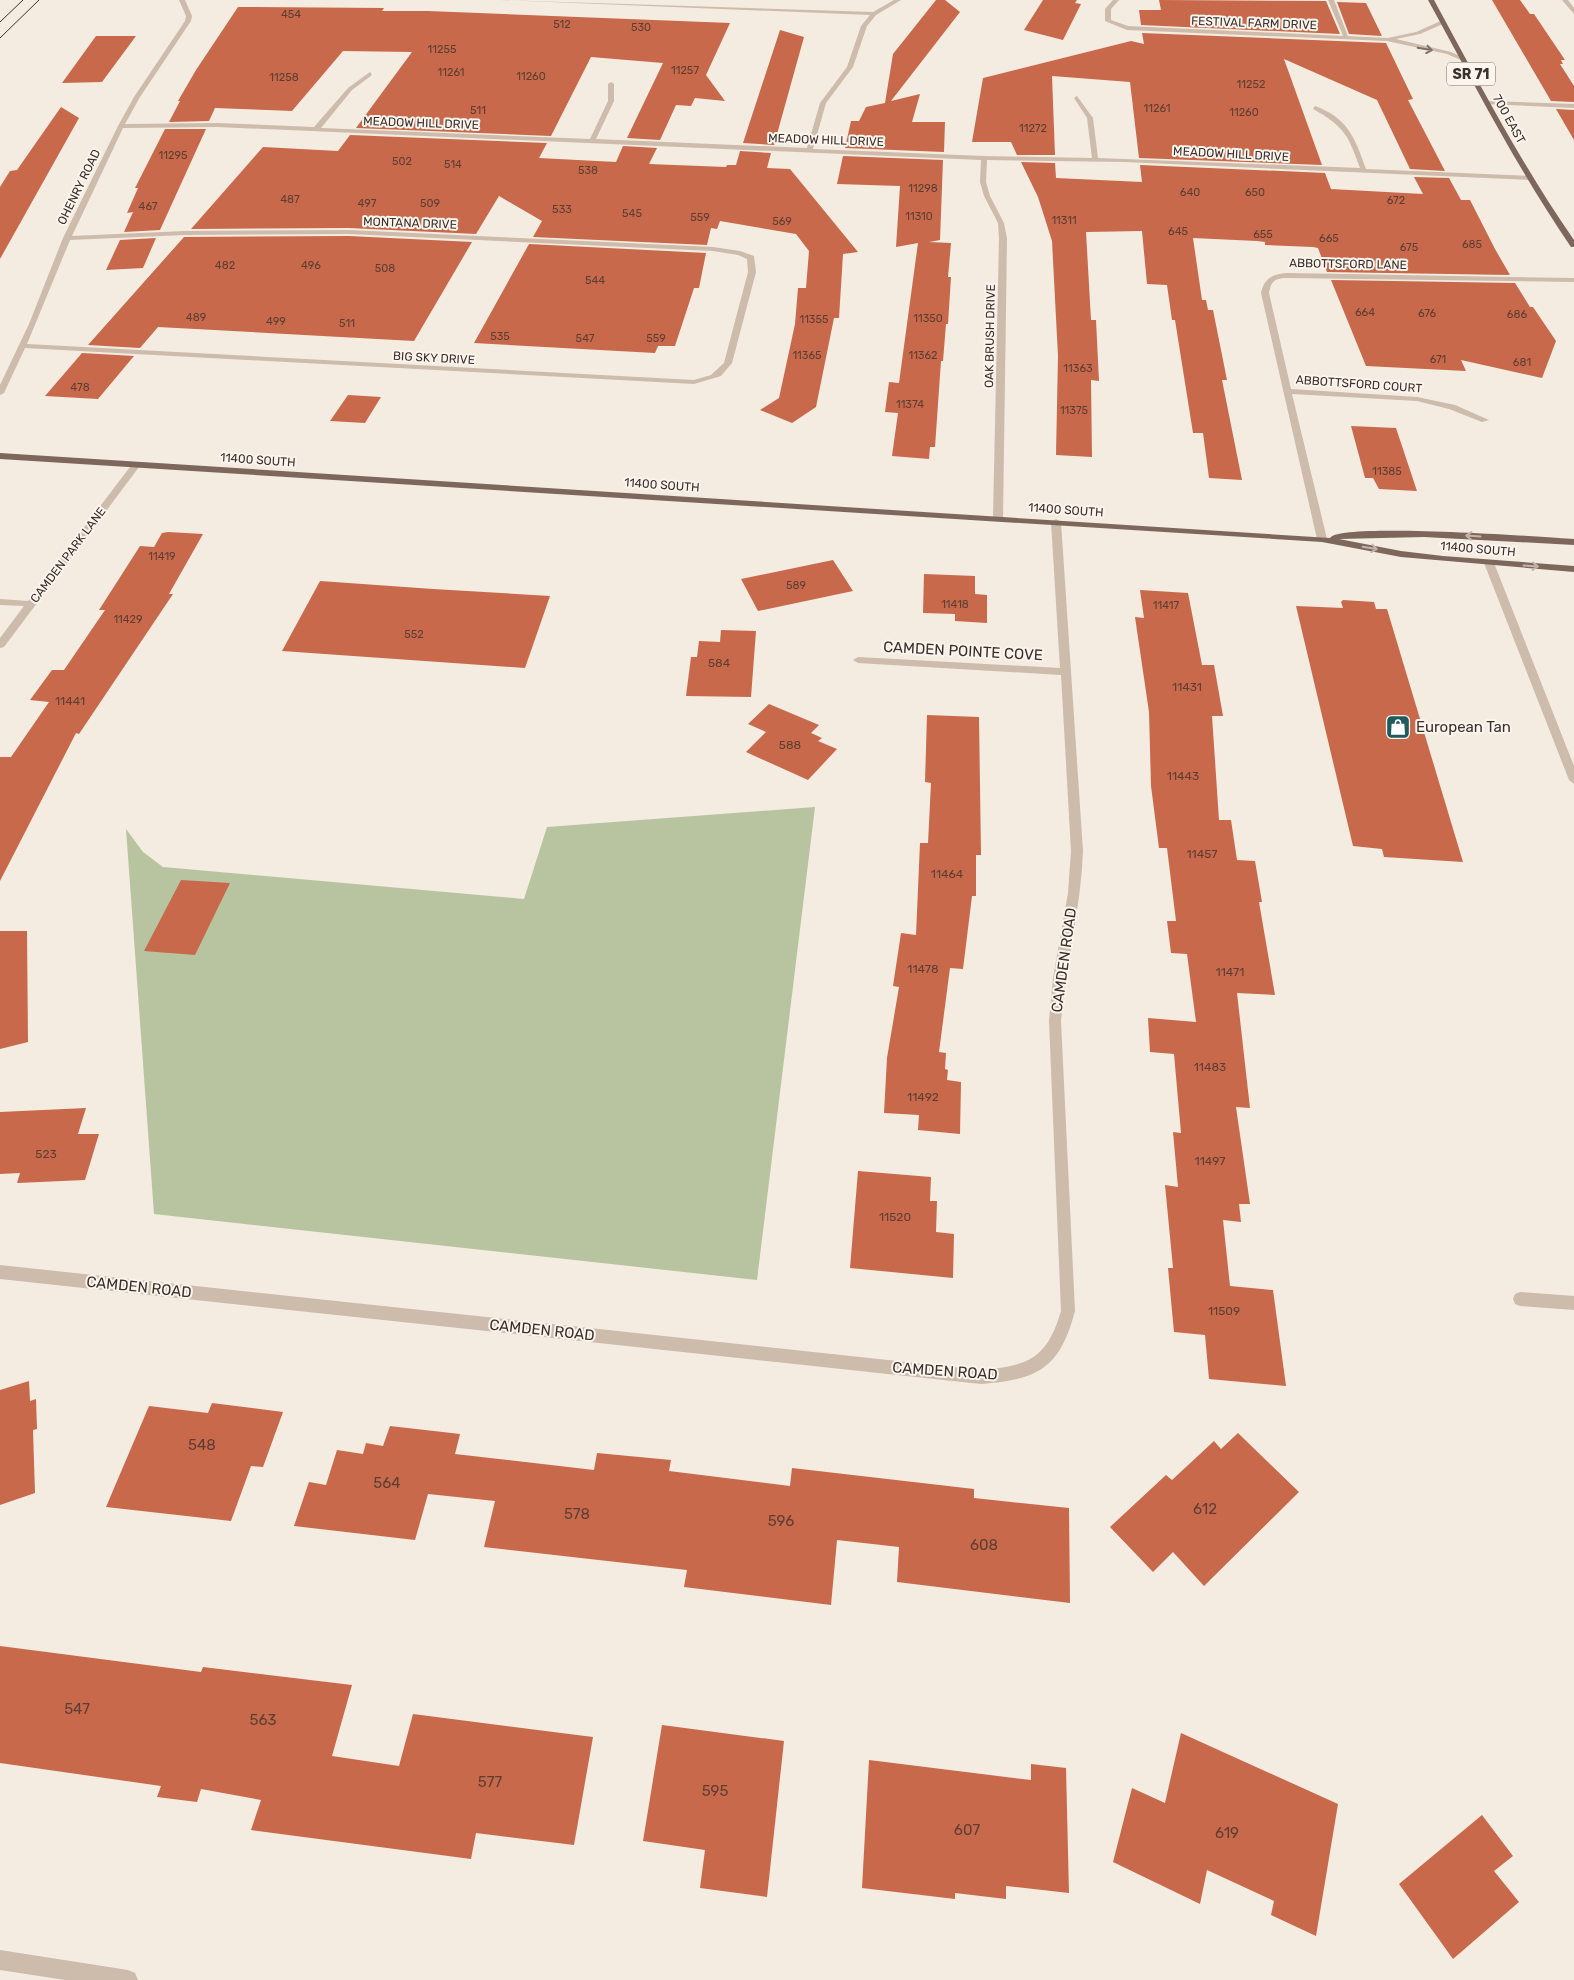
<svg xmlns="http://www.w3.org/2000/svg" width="1574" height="1980" font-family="Rubik,sans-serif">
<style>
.green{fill:#b8c4a0}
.building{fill:#c8694b}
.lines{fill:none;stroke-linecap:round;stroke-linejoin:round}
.service{fill:#cdbbac;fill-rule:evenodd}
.minor{fill:#cdbbac;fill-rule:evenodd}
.primary{fill:#7d675c;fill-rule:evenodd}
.tram{stroke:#3b302b;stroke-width:1}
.oneway{stroke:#7d6f65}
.oneway2{stroke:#c2b5ac}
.labels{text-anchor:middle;stroke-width:4;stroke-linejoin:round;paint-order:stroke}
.far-number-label{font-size:11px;fill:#5e3e33}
.far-street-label{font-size:12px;fill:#3b302b;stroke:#fbf5ee}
.number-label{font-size:12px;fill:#5e3e33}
.shield{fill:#fbf5ee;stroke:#756b66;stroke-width:1}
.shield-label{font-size:14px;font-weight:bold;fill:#3b302b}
.street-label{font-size:15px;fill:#3b302b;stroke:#fbf5ee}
.poi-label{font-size:15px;fill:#3b302b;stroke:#fbf5ee;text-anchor:start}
.near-number-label{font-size:15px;fill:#5e3e33}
</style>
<rect width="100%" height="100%" fill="#f4ebe1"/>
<!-- green -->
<path class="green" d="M815,807L757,1280L154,1214L126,829L143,852L163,867L524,899L547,827Z"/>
<!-- building -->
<path class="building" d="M936,0H945L960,12L891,101L920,94L912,122H945L944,152L845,148L851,121H859L866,107L885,103L893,54Z
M1043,0H1077L1075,3L1081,4L1063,40L1024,30Z
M1159,0L1326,1L1340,34L1141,25L1139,10H1161Z
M1492,0H1520L1530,14H1534L1565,60H1561L1563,64H1560L1574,86V102L1551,101Z
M1337,2L1366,3L1382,36L1349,34Z
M238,7L384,8L382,11H428L730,23L706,75L725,101L695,98L691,106L676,105L660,140L627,138L663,63L591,57L551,136L356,128L412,52L343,51L292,111L215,108L209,121L169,122L180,101H178L196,70Z
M780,30L804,37L774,145L743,143Z
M1142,33L1386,43L1413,99L1408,100L1445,171L1410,169L1377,100L1284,59L1322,165L1139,158L1130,82L1052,76L1055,155H1017L1011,142H972L983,78L1131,41L1144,44Z
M96,36H136L102,82L62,83Z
M61,107L79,118L0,259V187L10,171L17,170Z
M1556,109L1574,110V140Z
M165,129H206L160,230L124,232L133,212L127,213L138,188H135Z
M350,135L547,143L539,158L616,162L623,146L657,148L649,164L726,167L727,165H736L740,151L771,153L767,168L790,169L858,252L843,254L839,318H834L816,407L792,423L760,410L779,398L795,324L798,288H806L809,251L796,234L720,221L717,229L711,228L707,245L533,237L542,221L499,196L476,234L349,228L191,229L263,147L338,151Z
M843,156L943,160L940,240L929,242L951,243L948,277H951L948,324H946L943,361H941L935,447H930L929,459L892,456L898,413L885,412L889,382L899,383L918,243L896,247L900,186L837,184Z
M1021,162L1055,163L1056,178L1142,182L1140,165L1325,173L1331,189L1423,194L1414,177L1449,178L1461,200H1470L1495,249L1510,275L1327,272L1318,248L1313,247L1265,245V242L1257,241L1193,238L1202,300H1206L1208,310H1213L1227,380H1222L1242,480L1209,478L1203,433H1193L1175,320H1172L1167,285L1147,284L1142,231L1086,232L1091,320H1096L1099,381L1091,380L1092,457L1056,455L1058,356L1052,241L1038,197Z
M349,236L472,242L414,341L158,327L140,348L88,345L184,237Z
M156,238L143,268L106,270L120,240Z
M529,244L706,253L699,288H694L675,346H658L655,353L474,343Z
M1331,280L1515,283L1530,307H1533L1556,341L1542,378L1461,360L1466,371L1366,366Z
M82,353L134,356L98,399L45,396Z
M348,395L381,397L365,423L330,421Z
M1351,426L1396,428L1417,491L1379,489L1373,478H1365Z
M168,532L203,534L169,594H173L79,734L76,733L0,881V757H11L49,702L30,700L52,670H64L105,610H99L140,546L154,547L162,533Z
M833,560L853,591L758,611L741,579Z
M924,574L975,576V594L987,595V623L955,621V614L923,613Z
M320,581L433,589L550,596L525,668L282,651Z
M1140,590L1188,593L1202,665H1214L1223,716H1212L1219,820H1231L1237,860L1255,861L1262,902H1259L1275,995L1237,993L1250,1108L1236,1107L1250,1204H1239L1241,1222L1223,1220L1230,1286L1273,1290L1286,1386L1209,1379L1205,1335L1174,1332L1168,1268H1173L1165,1185L1178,1187L1173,1132L1181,1133L1174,1054L1150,1052L1148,1018L1196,1022L1187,954L1171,953L1167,921H1176L1167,848H1159L1151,786L1149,712L1135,617L1144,618Z
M1343,600L1374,602L1376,609H1387L1463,862L1384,857L1382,849L1353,846L1296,606L1343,608L1341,602Z
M721,630L756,631L751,697L686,696L691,657H697L699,641L720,642Z
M769,704L819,725L811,733L822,738L818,741L837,749L808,780L746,752L766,732L748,724Z
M927,715L979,717L981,855H976V896H972L963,969L950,968L939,1052L946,1053L945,1069L948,1070L947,1080L961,1082L960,1134L918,1130L919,1115L884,1113L887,1058L899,987L893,986L901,933L916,935L920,843H928L931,783L925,782Z
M181,880L230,883L195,955L144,951Z
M0,931H27L28,1042L0,1049Z
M86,1108L78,1134H99L85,1180L17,1183L20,1173L0,1174V1112Z
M858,1171L931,1177L930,1201H937L936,1232L954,1234L953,1278L850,1268Z
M29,1381L30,1401L36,1399L37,1429L33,1430L35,1493L0,1505V1390Z
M212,1403L283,1412L263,1467L251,1466L231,1521L106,1507L149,1406L208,1413Z
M390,1426L460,1434L455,1454L594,1470L597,1453L671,1460L669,1471L790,1486L792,1468L974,1489V1498L1069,1508L1070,1603L897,1582L899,1547L837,1540L831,1605L684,1587L687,1570L484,1547L495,1501L428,1494L415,1540L294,1526L309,1482L326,1485L337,1450L363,1454L366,1443L383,1446Z
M1238,1433L1299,1492L1204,1586L1173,1552L1153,1572L1110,1527L1166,1475L1172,1480L1214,1441L1221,1449Z
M0,1646L201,1672L203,1667L352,1685L332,1756L399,1766L413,1714L593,1737L574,1845L476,1833L471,1859L251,1830L261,1800L201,1789L197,1802L157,1797L161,1786L0,1763Z
M662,1725L784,1741L767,1897L700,1888L705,1850L643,1841Z
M1181,1733L1338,1804L1316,1936L1271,1915L1274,1901L1207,1870L1200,1904L1113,1862L1132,1788L1165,1803Z
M869,1760L1031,1780V1764L1066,1768L1069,1893L1006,1886V1899L955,1893V1899L862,1888Z
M1482,1815L1513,1856L1494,1871L1519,1902L1453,1959L1399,1884Z"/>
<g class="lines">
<!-- service -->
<path class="service" d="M1328,0H1334L1349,39L1344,38Z
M1489,560L1494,563L1574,766V784L1569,780L1484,563Z
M1520,1292L1574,1296V1310L1520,1306L1515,1304L1513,1299L1515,1294Z"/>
<!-- minor -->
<path class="minor" d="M179,0H185L192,16L191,21L140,97L125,124L217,123L314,127L348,88L370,72L372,75L352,90L321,128L590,139L608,101V84L611,82L614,84V101L596,139L807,148L820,103L847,67L861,26L870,15L500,0L873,12L894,0H901L876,15L867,26L853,67L826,103L813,149L984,156L1092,158L1087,118L1074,98L1077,96L1093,118L1098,158L1360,168C1348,135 1345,127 1313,109L1315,106C1348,118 1355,138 1366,169L1529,176L1532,178L1529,180L1125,162L987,160L986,182L990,196L1004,223L1007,239L1003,518L998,521L993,518L999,239L998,223L984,196L980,182L981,160L217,127L123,128L72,236L185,231L349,230L713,247L740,251L754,256L756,272L732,363L721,376L694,384L25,348L4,393L0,395V385L29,324L63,238L118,126L134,97L185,21L186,16ZM349,234L713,251L738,255L747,259L748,272L724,363L711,375L694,380L27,344L70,240L185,235Z
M1113,0H1119L1111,9V20L1128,26L1388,38L1416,32L1443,20L1445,23L1420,34L1396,39L1451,52L1466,59L1463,61L1447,54L1387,41L1127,30L1105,21V9Z
M1562,0H1568L1574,8V14Z
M1487,101L1574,104V108L1485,104Z
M1287,273L1574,278V282L1287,278C1275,278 1271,281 1269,293L1291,389L1417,397L1455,405L1489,420L1482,422L1449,409L1417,401L1292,394L1327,539L1322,542L1317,539L1261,293C1264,278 1273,274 1287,273Z
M136,462L139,463V467L4,647L0,648V638L24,606L0,605V599L28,601L133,463Z
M1056,519L1061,522L1083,851C1081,908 1066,964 1061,1021L1075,1311C1060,1368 1038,1380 981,1384L0,1279V1265L981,1370C1028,1366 1047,1359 1061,1311L1049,1021L1053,978L1068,893L1071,851L1061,675L858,663L853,660L858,657L1060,668L1051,522Z
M0,1950L128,1970L135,1973L138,1980H65L0,1970Z"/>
<!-- primary -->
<path class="primary" d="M1428,0H1434C1478,81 1521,164 1574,240V247H1571C1517,168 1474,84 1428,0Z
M0,453L1330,538C1338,522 1545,537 1574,539V545L1424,537L1339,539L1401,551L1443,556L1574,566V572L1401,557L1322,542L0,459Z"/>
<!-- tram -->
<path class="tram" d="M0,22L23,0
M0,38L39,0"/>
</g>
<!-- one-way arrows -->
<defs><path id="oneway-shaft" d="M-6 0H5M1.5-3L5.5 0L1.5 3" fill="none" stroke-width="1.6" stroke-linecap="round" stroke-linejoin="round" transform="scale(1.25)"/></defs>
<use class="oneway" href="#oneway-shaft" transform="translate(1425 49) rotate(10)"/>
<g class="oneway2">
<use href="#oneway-shaft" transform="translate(1473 536) rotate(-176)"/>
<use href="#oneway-shaft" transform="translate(1370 548) rotate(10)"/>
<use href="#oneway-shaft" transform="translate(1531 566) rotate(4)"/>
</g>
<!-- icons -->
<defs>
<symbol id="shop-square" viewBox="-11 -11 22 22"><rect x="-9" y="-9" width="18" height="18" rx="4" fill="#1f5a5e" stroke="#fbf5ee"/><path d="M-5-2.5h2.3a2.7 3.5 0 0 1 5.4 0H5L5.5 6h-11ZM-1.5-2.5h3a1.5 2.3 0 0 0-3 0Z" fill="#fff"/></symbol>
</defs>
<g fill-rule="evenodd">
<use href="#shop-square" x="1384" y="713" width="28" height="28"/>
</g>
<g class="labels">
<!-- far-number labels -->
<g class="far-number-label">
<text x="291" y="18">454</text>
<text x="562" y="28">512</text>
<text x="641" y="31">530</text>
<text x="442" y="53">11255</text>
<text x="685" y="74">11257</text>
<text x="451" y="76">11261</text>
<text x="531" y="80">11260</text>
<text x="284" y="81">11258</text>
<text x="1251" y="88">11252</text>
<text x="1157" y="112">11261</text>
<text x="478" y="114">511</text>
<text x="1244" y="116">11260</text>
<text x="1033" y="132">11272</text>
<text x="173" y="159">11295</text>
<text x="402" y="165">502</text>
<text x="453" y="168">514</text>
<text x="588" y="174">538</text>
<text x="923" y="192">11298</text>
<text x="1190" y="196">640</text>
<text x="1255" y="196">650</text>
<text x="290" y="203">487</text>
<text x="1396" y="204">672</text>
<text x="367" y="207">497</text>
<text x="430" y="207">509</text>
<text x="148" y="210">467</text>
<text x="562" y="213">533</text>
<text x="632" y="217">545</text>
<text x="919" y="220">11310</text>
<text x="700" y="221">559</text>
<text x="1064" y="224">11311</text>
<text x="782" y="225">569</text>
<text x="1178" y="235">645</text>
<text x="1263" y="238">655</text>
<text x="1329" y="242">665</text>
<text x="1472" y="248">685</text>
<text x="1409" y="251">675</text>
<text x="225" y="269">482</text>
<text x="311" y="269">496</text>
<text x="385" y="272">508</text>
<text x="595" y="284">544</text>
<text x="1365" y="316">664</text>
<text x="1427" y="317">676</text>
<text x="1517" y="318">686</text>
<text x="196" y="321">489</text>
<text x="928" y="322">11350</text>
<text x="814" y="323">11355</text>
<text x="276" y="325">499</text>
<text x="347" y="327">511</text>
<text x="500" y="340">535</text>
<text x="585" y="342">547</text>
<text x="656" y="342">559</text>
<text x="807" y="359">11365</text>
<text x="923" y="359">11362</text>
<text x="1438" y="363">671</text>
<text x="1522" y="366">681</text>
<text x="1078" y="372">11363</text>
<text x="80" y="391">478</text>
<text x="910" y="408">11374</text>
<text x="1074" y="414">11375</text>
<text x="1387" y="475">11385</text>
<text x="162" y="560">11419</text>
<text x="796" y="589">589</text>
<text x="955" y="608">11418</text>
<text x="1166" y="609">11417</text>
<text x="128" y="623">11429</text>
<text x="414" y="638">552</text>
</g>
<!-- far-street labels -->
<g class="far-street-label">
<text transform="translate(1254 23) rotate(2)" y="4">FESTIVAL FARM DRIVE</text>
<text transform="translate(1509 119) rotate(61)" y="4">700 EAST</text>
<text transform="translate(421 123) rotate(2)" y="4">MEADOW HILL DRIVE</text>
<text transform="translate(826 140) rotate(2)" y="4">MEADOW HILL DRIVE</text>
<text transform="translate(1231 154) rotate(3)" y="4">MEADOW HILL DRIVE</text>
<text transform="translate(79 187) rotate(-64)" y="4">OHENRY ROAD</text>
<text transform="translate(410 223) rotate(2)" y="4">MONTANA DRIVE</text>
<text transform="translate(1348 264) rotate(1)" y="4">ABBOTTSFORD LANE</text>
<text transform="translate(990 336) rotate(-89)" y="4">OAK BRUSH DRIVE</text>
<text transform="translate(434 358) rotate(3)" y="4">BIG SKY DRIVE</text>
<text transform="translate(1359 384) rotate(4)" y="4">ABBOTTSFORD COURT</text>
<text transform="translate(258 460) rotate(4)" y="4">11400 SOUTH</text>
<text transform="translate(662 485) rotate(4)" y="4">11400 SOUTH</text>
<text transform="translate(1066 510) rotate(4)" y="4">11400 SOUTH</text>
<text transform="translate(1478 549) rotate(5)" y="4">11400 SOUTH</text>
<text transform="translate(68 555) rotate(-53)" y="4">CAMDEN PARK LANE</text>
</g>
<!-- number labels -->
<g class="number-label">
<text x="719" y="667">584</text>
<text x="1187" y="691">11431</text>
<text x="70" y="705">11441</text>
<text x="790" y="749">588</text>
<text x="1183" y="780">11443</text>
<text x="1202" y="858">11457</text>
<text x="947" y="878">11464</text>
<text x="923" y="973">11478</text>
<text x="1230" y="976">11471</text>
<text x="1210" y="1071">11483</text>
<text x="923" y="1101">11492</text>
<text x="46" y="1158">523</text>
<text x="1210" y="1165">11497</text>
<text x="895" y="1221">11520</text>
<text x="1224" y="1315">11509</text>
</g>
<!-- shield labels -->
<rect class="shield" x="1447" y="62.5" width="48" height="23" rx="4"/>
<g class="shield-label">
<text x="1471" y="79">SR 71</text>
</g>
<!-- street labels -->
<g class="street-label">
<text transform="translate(963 651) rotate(3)" y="5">CAMDEN POINTE COVE</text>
<text transform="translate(1064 960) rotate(-82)" y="5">CAMDEN ROAD</text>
<text transform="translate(139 1287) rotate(6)" y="5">CAMDEN ROAD</text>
<text transform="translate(542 1330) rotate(6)" y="5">CAMDEN ROAD</text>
<text transform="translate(945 1371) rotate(4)" y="5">CAMDEN ROAD</text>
</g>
<!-- poi labels -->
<g class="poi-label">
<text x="1416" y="732">European Tan</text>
</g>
<!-- near-number labels -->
<g class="near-number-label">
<text x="202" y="1450">548</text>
<text x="387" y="1488">564</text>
<text x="1205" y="1514">612</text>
<text x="577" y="1519">578</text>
<text x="781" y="1526">596</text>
<text x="984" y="1550">608</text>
<text x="77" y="1714">547</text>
<text x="263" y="1725">563</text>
<text x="490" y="1787">577</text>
<text x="715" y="1796">595</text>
<text x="967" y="1835">607</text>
<text x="1227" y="1838">619</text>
</g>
</g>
</svg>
